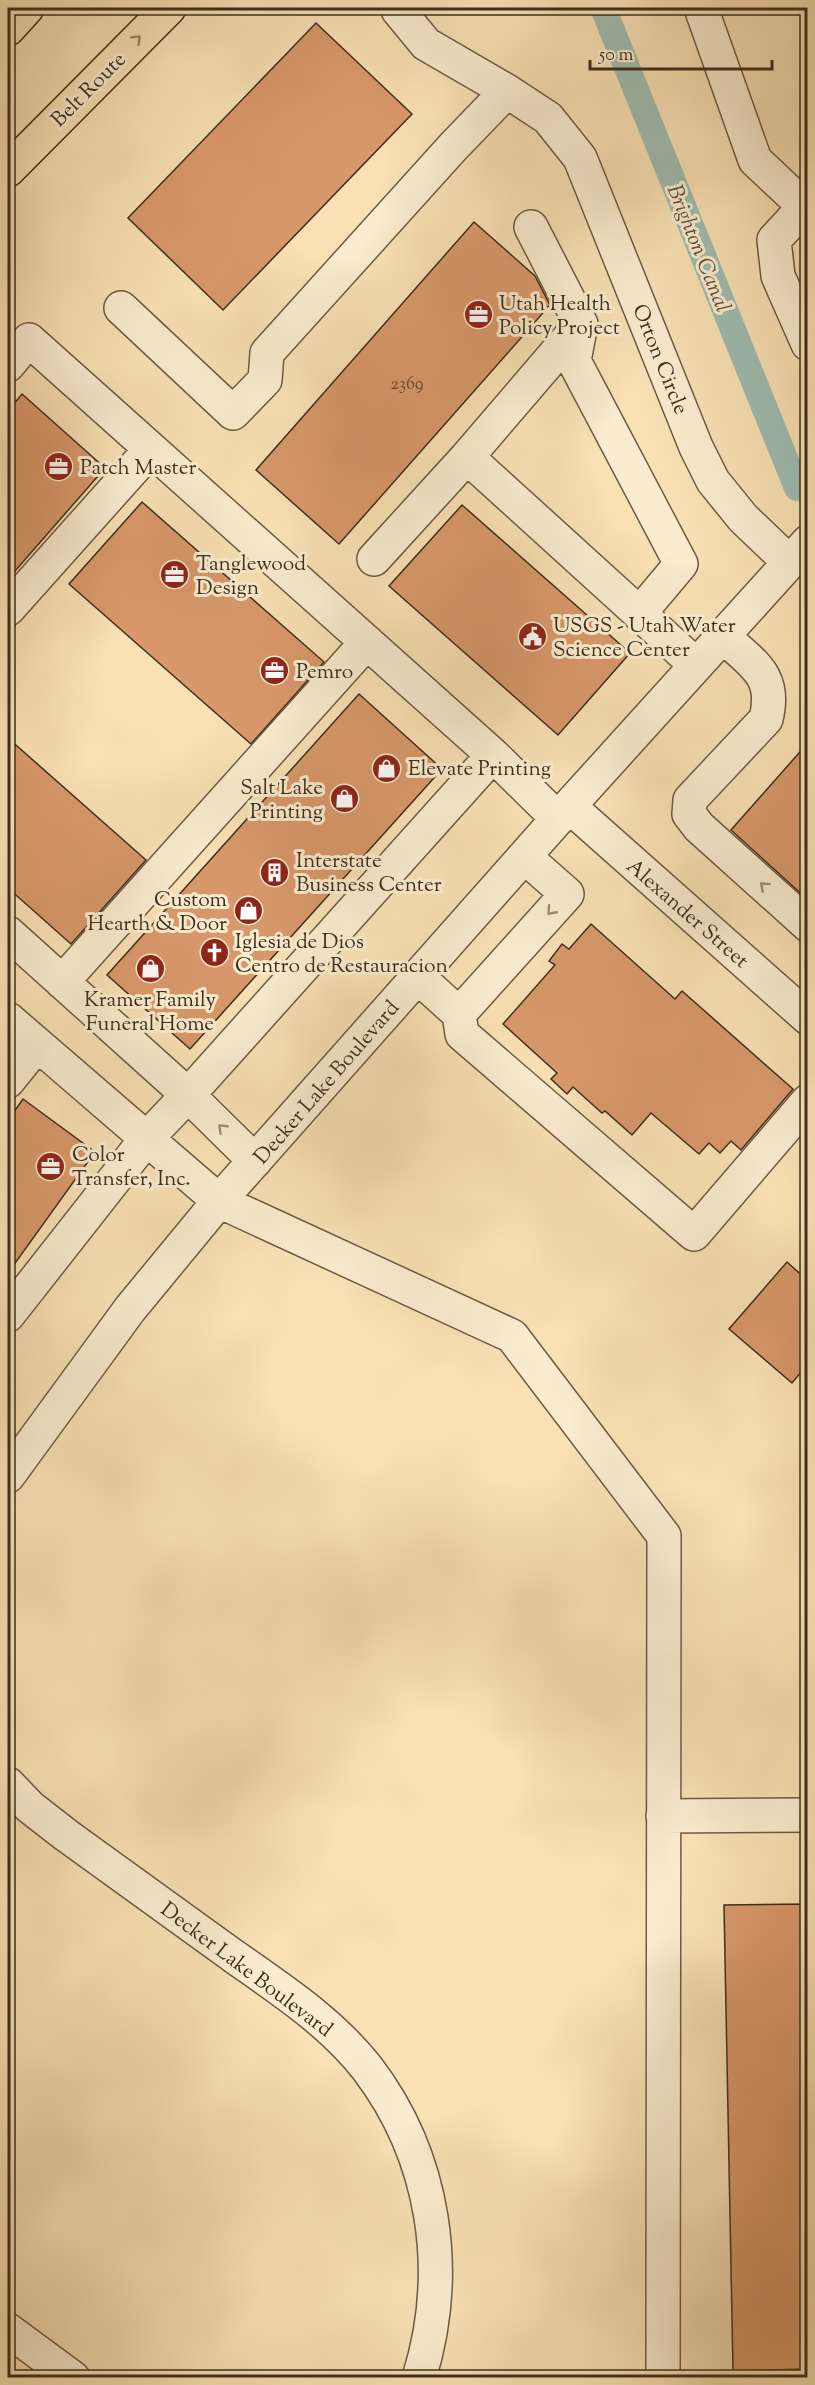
<svg xmlns="http://www.w3.org/2000/svg" width="815" height="2385" font-family="'Sorts Mill Goudy',serif">
<style>
.lines{fill:none;stroke-linecap:round;stroke-linejoin:round}
.canal{stroke:#9ebdb1;stroke-width:26}
.building{fill:#d8986b;stroke:#3d2e1d;stroke-width:1.5}
.minor-casing{stroke:#6c5b43;stroke-width:36}
.highway-casing{stroke:#3d2e1d;stroke-width:36}
.minor{stroke:#fbeccf;stroke-width:33}
.highway{stroke:#f9e1b5;stroke-width:33}
.oneway{stroke:#9b8869}
.oneway2{stroke:#9c8d76}
.labels{text-anchor:middle;stroke-width:6;stroke-linejoin:round;paint-order:stroke}
.number-label{font-size:18px;fill:#644830}
.street-label{font-size:21px;fill:#3d2e1d;stroke:#fbeccf}
.poi-label{font-size:21px;fill:#3d2e1d;stroke:#fbeccf;text-anchor:start}
.water-label{font-size:22px;font-style:italic;fill:#555242;stroke:#fbeccf}
</style>
<rect width="100%" height="100%" fill="#f9e1b5"/>
<filter id="stains"><feTurbulence type="fractalNoise" baseFrequency=".00333" numOctaves="4"/><feColorMatrix values="0 0 0 0 .2 0 0 0 0 .09 0 0 0 0 .02 0 0 0 .5 -.17"/></filter>
<radialGradient id="worn" r=".72"><stop offset=".6" stop-color="#630" stop-opacity="0"/><stop offset="1" stop-color="#630" stop-opacity=".3"/></radialGradient>
<g class="lines">
<!-- canal -->
<path class="canal" d="M603,8L797,488"/>
</g>
<!-- building -->
<path class="building" d="M316,23L412,114L223,310L128,218Z
M474,222L535,276L550,305L339,544L256,470Z
M22,394L105,468L8,579V411Z
M142,502L324,662L251,744L69,584Z
M462,505L630,653L558,735L389,586Z
M359,694L442,769L190,1049L107,975Z
M8,738L146,860L71,944L8,888Z
M807,744V899L731,830Z
M591,924L675,999L682,991L793,1089L741,1150L731,1141L720,1153L709,1143L699,1154L651,1113L632,1135L605,1111L602,1113L573,1087L567,1094L551,1079L557,1073L503,1024L555,965L549,961L562,944L569,949Z
M23,1099L95,1152L8,1273V1120Z
M787,1262L807,1280V1365L792,1383L729,1329Z
M807,1904V2369L733,2371L724,1905Z"/>
<g class="lines">
<defs>
<path id="minor" d="M401,8L398,10L426,44L507,91L548,118L580,158L696,447L713,481L743,518L789,562
M701,8L755,160L808,210
M808,203L774,240L778,276L808,344
M531,227L581,324L467,457L696,665
M121,308L233,413L265,380L267,353L453,147L507,91
M581,324L574,361L681,564L639,614
M8,365L29,340L493,755L188,1095L8,933
M374,559L467,457
M8,609L151,449
M723,636C752,664 777,674 766,719L690,800L689,814L699,827L808,925
M493,755L558,819
M569,806L808,1018
M418,977L459,1014L462,1034L694,1234L808,1101
M62,982L367,642
M459,1014L567,894L525,857
M8,1019L219,1201L512,1336L664,1536L663,2378
M8,1081L37,1045
M8,1315L147,1138L188,1095L255,1161
M8,1476L130,1309L219,1201L569,806L808,542
M8,1784L30,1807L66,1835C122,1875 177,1915 232,1955C280,1989 330,2021 367,2068C435,2157 452,2272 419,2378
M663,1816L808,1815
M8,2330L73,2378"/>
<path id="highway" d="M8,29L27,8
M8,170L169,8"/>
</defs>
<!-- minor casing -->
<use href="#minor" class="minor-casing"/>
<!-- highway casing -->
<use href="#highway" class="highway-casing"/>
<!-- minor -->
<use href="#minor" class="minor"/>
<!-- highway -->
<use href="#highway" class="highway"/>
</g>
<!-- one-way arrows -->
<defs><path id="oneway-chevron" d="M-2-3.5L2.5 0L-2 3.5" fill="none" stroke-width="1.6" stroke-linecap="round" stroke-linejoin="round" transform="scale(1.5)"/></defs>
<use class="oneway" href="#oneway-chevron" transform="translate(137 39) rotate(-45)"/>
<g class="oneway2">
<use href="#oneway-chevron" transform="translate(764 886) rotate(-138)"/>
<use href="#oneway-chevron" transform="translate(551 911) rotate(132)"/>
<use href="#oneway-chevron" transform="translate(222 1128) rotate(-136)"/>
</g>
<!-- icons -->
<defs>
<symbol id="office-disc" viewBox="-11 -11 22 22"><circle r="9.5" fill="#8f2418" stroke="#fbeccf"/><path d="M-6-3h4V-5.5h4V-3h4V5H-6ZM-1-4.5V-3h2v-1.5ZM-6 0V1H6V0Z" fill="#fff"/></symbol>
<symbol id="civic-disc" viewBox="-11 -11 22 22"><circle r="9.5" fill="#8f2418" stroke="#fbeccf"/><path d="M-.6-6.5H3V-4.5H.6V-3L4-1V1h2V6H-6V1h2V-1L-.6-3ZM-1.2 2.5V6h2.4V2.5Z" fill="#fff"/></symbol>
<symbol id="shop-disc" viewBox="-11 -11 22 22"><circle r="9.5" fill="#8f2418" stroke="#fbeccf"/><path d="M-5-2.5h2.3a2.7 3.5 0 0 1 5.4 0H5L5.5 6h-11ZM-1.5-2.5h3a1.5 2.3 0 0 0-3 0Z" fill="#fff"/></symbol>
<symbol id="building-disc" viewBox="-11 -11 22 22"><circle r="9.5" fill="#8f2418" stroke="#fbeccf"/><path d="M-4-6H4V6H1V3H-1V6H-4ZM-2.5-4.3h1.7v1.8h-1.7ZM.8-4.3h1.7v1.8H.8ZM-2.5-1h1.7V.8h-1.7ZM.8-1h1.7V.8H.8Z" fill="#fff"/></symbol>
<symbol id="church-disc" viewBox="-11 -11 22 22"><circle r="9.5" fill="#8f2418" stroke="#fbeccf"/><path d="M-1.2-6h2.4v3.5h3.3v2.4h-3.3V6h-2.4V-.1h-3.3v-2.4h3.3Z" fill="#fff"/></symbol>
</defs>
<g fill-rule="evenodd">
<use href="#office-disc" x="462" y="298" width="33" height="33"/>
<use href="#office-disc" x="42" y="450" width="33" height="33"/>
<use href="#office-disc" x="158" y="558" width="33" height="33"/>
<use href="#civic-disc" x="516" y="620" width="33" height="33"/>
<use href="#office-disc" x="258" y="654" width="33" height="33"/>
<use href="#shop-disc" x="370" y="752" width="33" height="33"/>
<use href="#shop-disc" x="328" y="782" width="33" height="33"/>
<use href="#building-disc" x="258" y="856" width="33" height="33"/>
<use href="#shop-disc" x="232" y="894" width="33" height="33"/>
<use href="#church-disc" x="198" y="936" width="33" height="33"/>
<use href="#shop-disc" x="134" y="952" width="33" height="33"/>
<use href="#office-disc" x="34" y="1150" width="33" height="33"/>
</g>
<g class="labels">
<!-- number labels -->
<g class="number-label">
<text x="407" y="389">2369</text>
</g>
<!-- street labels -->
<g class="street-label">
<text transform="translate(88 89) rotate(-45)" y="7">Belt Route</text>
<text transform="translate(661 359) rotate(68)" y="7">Orton Circle</text>
<text transform="translate(688 913) rotate(41)" y="7">Alexander Street</text>
<text transform="translate(326 1082) rotate(-49)" y="7">Decker Lake Boulevard</text>
<text transform="translate(247 1969) rotate(37)" y="7">Decker Lake Boulevard</text>
</g>
<!-- poi labels -->
<g class="poi-label">
<text x="499" y="310">Utah Health<tspan x="499" dy="24">Policy Project</tspan></text>
<text x="80" y="474">Patch Master</text>
<text x="196" y="570">Tanglewood<tspan x="196" dy="24">Design</tspan></text>
<text x="553" y="632">USGS - Utah Water<tspan x="553" dy="24">Science Center</tspan></text>
<text x="296" y="678">Pemro</text>
<text x="408" y="775">Elevate Printing</text>
<text x="323" y="794" text-anchor="end">Salt Lake<tspan x="323" dy="24">Printing</tspan></text>
<text x="296" y="867">Interstate<tspan x="296" dy="24">Business Center</tspan></text>
<text x="227" y="906" text-anchor="end">Custom<tspan x="227" dy="24">Hearth &amp; Door</tspan></text>
<text x="235" y="948">Iglesia de Dios<tspan x="235" dy="24">Centro de Restauracion</tspan></text>
<text x="150" y="1006" text-anchor="middle">Kramer Family<tspan x="150" dy="24">Funeral Home</tspan></text>
<text x="72" y="1161">Color<tspan x="72" dy="24">Transfer, Inc.</tspan></text>
</g>
<!-- water labels -->
<g class="water-label">
<text transform="translate(700 248) rotate(68)" y="8">Brighton Canal</text>
</g>
</g>
<!-- margin -->
<rect width="815" height="2385" fill="none" stroke="#f9e1b5" stroke-width="30"/>
<rect x="9" y="9" width="797" height="2367" fill="none" stroke="#3d2e1d" stroke-width="3"/>
<rect x="15" y="15" width="785" height="2355" fill="none" stroke="#3d2e1d" stroke-width="1.5"/>
<!-- scale -->
<path d="M590 60v9h182v-9" fill="none" stroke="#3d2e1d" stroke-width="3"/>
<text x="599" y="60" font-size="18" fill="#3d2e1d" stroke="#fbeccf" stroke-width="4.5" paint-order="stroke">50 m</text>
<rect width="100%" height="100%" filter="url(#stains)"/>
<rect width="100%" height="100%" fill="url(#worn)"/>
</svg>
